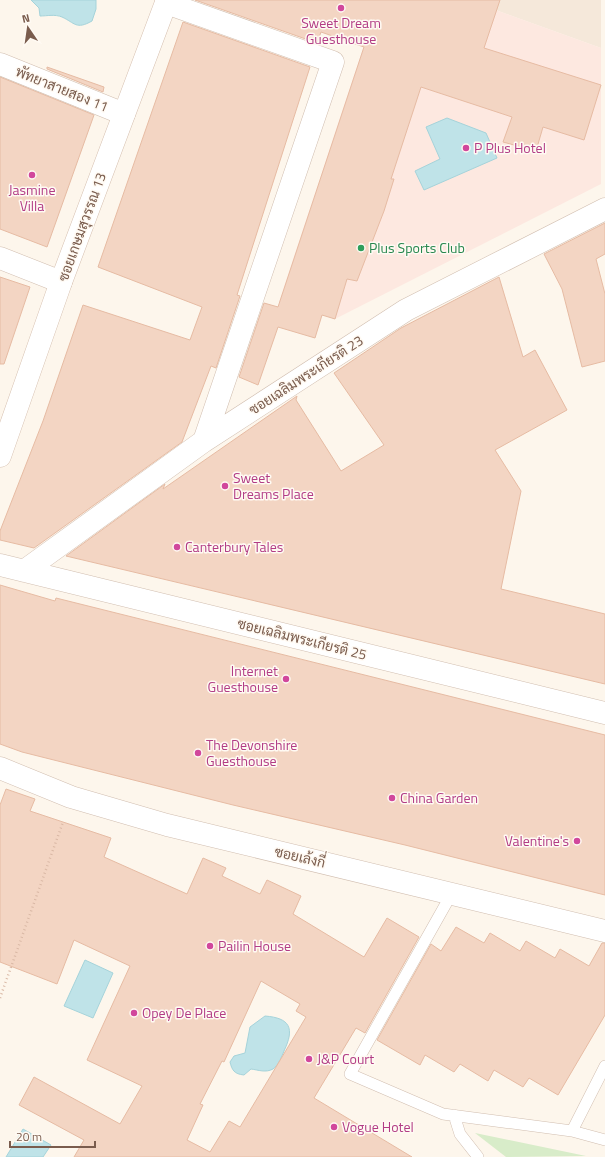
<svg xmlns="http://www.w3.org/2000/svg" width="605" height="1157" font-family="'Titillium Web',Sarabun,sans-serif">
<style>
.residential{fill:#f5e8da}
.commercial{fill:#fde8e0}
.green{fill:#d8ecc9}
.water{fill:#bfe3e8;stroke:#a5d3da}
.building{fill:#f3d5c3;stroke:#e6bba3;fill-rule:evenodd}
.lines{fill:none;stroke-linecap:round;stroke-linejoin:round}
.lane-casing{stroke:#d1beb0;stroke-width:12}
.street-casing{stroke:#d1beb0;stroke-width:23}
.secondary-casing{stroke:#d6c0b0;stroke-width:23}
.path{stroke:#d9b8a5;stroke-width:2.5;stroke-dasharray:1 3;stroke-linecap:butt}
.lane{stroke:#fff;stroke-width:11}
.street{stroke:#fff;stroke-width:22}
.secondary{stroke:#fff;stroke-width:22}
.hotel-dot{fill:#d1479c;stroke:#fffaf3;stroke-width:1.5}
.leisure-dot{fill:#2e9e5b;stroke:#fffaf3;stroke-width:1.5}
.labels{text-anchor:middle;stroke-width:3;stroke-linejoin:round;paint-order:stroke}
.hotel-label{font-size:14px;fill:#b23c85;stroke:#fffaf3;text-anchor:start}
.street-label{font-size:14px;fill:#7a5c4d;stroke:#fffaf3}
.leisure-label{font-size:14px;fill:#27864d;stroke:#fffaf3;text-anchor:start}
</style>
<rect width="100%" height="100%" fill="#fdf6ec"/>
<!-- residential -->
<path class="residential" d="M468,0H601V48Z"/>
<!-- commercial -->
<path class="commercial" d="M379,0H468L601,48V184L335,319L279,302Z"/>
<!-- green -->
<path class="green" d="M475,1133L586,1156L506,1157Z"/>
<!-- water -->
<path class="water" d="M31,0H96V9L92,21C76,30 75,23 62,17C55,14 47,16 40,16L39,8Z
M447,118L486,133L497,158L424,190L415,171L440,159L426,127Z
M85,960L113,973L93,1018L64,1006Z
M265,1016C290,1018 295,1028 284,1051C282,1056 278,1066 273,1069C266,1073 258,1070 251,1069L244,1075C234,1074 232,1070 230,1062L234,1056L245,1053L250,1027Z
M23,1129L51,1145L43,1157H6Z"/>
<!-- building -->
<path class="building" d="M195,0H500L484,48L601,85L584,140L543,127L536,151L503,142L512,117L421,87L391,179H394L384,211L357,281L347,279L335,319L322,315L315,338L278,327L258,385L239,377L264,303L278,307L364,47L321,32L317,43Z
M183,22L310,67L237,295L240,296L216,368L211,366L182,442L34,548L0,540V531L43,421L83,305L190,340L202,307L98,267Z
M47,67L104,87L103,92L47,69Z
M0,77L94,115L47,247L0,229Z
M605,223V254L596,259L605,294V361L582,367L562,289L544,254Z
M0,277L30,287L4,364H0Z
M499,277L523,357L535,350L567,410L495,450L521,491L501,589L605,614V684L66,556L165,484L163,489L297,396L296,400L341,471L384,445L334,373L401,328Z
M0,585L55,601L56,598L605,735V895L405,845L233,805L22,752L0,744Z
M6,789L35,799L30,811L111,838L104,857L187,894L203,858L226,868L222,876L260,894L267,880L301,896L293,914L364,957L387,918L419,937L365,1033L356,1028L314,1098L412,1157H74L84,1140L19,1105L34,1077L120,1124L142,1086L87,1060L130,966L74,940L57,984L0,962V805ZM261,981L300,1004L296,1011L306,1017L240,1127L229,1121L210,1152L187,1140L203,1105L200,1104L222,1061L224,1062Z
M456,927L484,943L490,933L520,951L526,941L555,958L560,949L589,966L602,943H605V1015L558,1095L529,1078L523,1087L494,1070L488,1081L460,1064L454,1072L425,1055L420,1065L377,1040L431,944L441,951Z"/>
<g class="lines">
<defs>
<path id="lane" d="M452,893L350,1074L443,1114L572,1131L605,1140
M454,1115L460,1134L478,1157
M572,1131L605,1066"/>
<path id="street" d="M166,3L333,62L204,441
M0,64L124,114
M0,258L61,282
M0,565L605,713
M24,571L204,441L406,310L605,209
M0,768L71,797L167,825L605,931"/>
<path id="secondary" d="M0,456L61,282L167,0"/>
</defs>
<!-- lane casing -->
<use href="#lane" class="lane-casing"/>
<!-- street casing -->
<use href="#street" class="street-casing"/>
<!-- secondary casing -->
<use href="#secondary" class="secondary-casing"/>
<!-- path -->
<path class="path" d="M0,998L63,822"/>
<!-- lane -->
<use href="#lane" class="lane"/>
<!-- street -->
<use href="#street" class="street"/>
<!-- secondary -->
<use href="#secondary" class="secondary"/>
</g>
<!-- markers -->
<g class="hotel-dot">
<circle cx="341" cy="8" r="4"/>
<circle cx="466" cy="148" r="4"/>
<circle cx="32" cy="175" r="4"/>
<circle cx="225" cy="486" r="4"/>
<circle cx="177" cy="547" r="4"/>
<circle cx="286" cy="679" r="4"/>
<circle cx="198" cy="753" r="4"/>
<circle cx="392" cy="798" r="4"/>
<circle cx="577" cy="841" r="4"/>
<circle cx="210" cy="946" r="4"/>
<circle cx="134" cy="1013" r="4"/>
<circle cx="309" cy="1059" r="4"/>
<circle cx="334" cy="1127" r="4"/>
</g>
<circle class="leisure-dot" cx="361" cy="248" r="4"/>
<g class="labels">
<!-- hotel labels -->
<g class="hotel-label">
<text x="341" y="28" text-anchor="middle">Sweet Dream<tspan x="341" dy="16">Guesthouse</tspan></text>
<text x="474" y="153">P Plus Hotel</text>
<text x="32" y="195" text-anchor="middle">Jasmine<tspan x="32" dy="16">Villa</tspan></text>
<text x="233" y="483">Sweet<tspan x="233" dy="16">Dreams Place</tspan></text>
<text x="185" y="552">Canterbury Tales</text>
<text x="278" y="676" text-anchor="end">Internet<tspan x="278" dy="16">Guesthouse</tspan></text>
<text x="206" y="750">The Devonshire<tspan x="206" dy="16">Guesthouse</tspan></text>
<text x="400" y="803">China Garden</text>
<text x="569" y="846" text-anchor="end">Valentine's</text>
<text x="218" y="951">Pailin House</text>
<text x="142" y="1018">Opey De Place</text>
<text x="317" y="1064">J&amp;P Court</text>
<text x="342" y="1132">Vogue Hotel</text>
</g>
<!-- street labels -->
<g class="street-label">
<text transform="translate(62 89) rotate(22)" y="5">พัทยาสายสอง 11</text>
<text transform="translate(82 227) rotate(-70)" y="5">ซอยเกษมสุวรรณ 13</text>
<text transform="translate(306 375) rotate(-33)" y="5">ซอยเฉลิมพระเกียรติ 23</text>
<text transform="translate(302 639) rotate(14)" y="5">ซอยเฉลิมพระเกียรติ 25</text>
<text transform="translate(300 857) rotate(13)" y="5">ซอยเล้งกี่</text>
</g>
<!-- leisure labels -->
<g class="leisure-label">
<text x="369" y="253">Plus Sports Club</text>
</g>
</g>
<!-- north arrow -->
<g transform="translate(28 28) rotate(347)" stroke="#fffaf3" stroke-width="3" paint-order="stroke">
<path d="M0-3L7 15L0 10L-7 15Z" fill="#7a5c4d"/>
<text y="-6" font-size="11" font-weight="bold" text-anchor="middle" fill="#7a5c4d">N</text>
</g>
<!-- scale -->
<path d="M10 1141v6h85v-6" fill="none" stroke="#7a5c4d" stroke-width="2"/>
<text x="16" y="1141" font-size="12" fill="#7a5c4d" stroke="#fffaf3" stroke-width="3" paint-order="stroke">20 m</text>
</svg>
